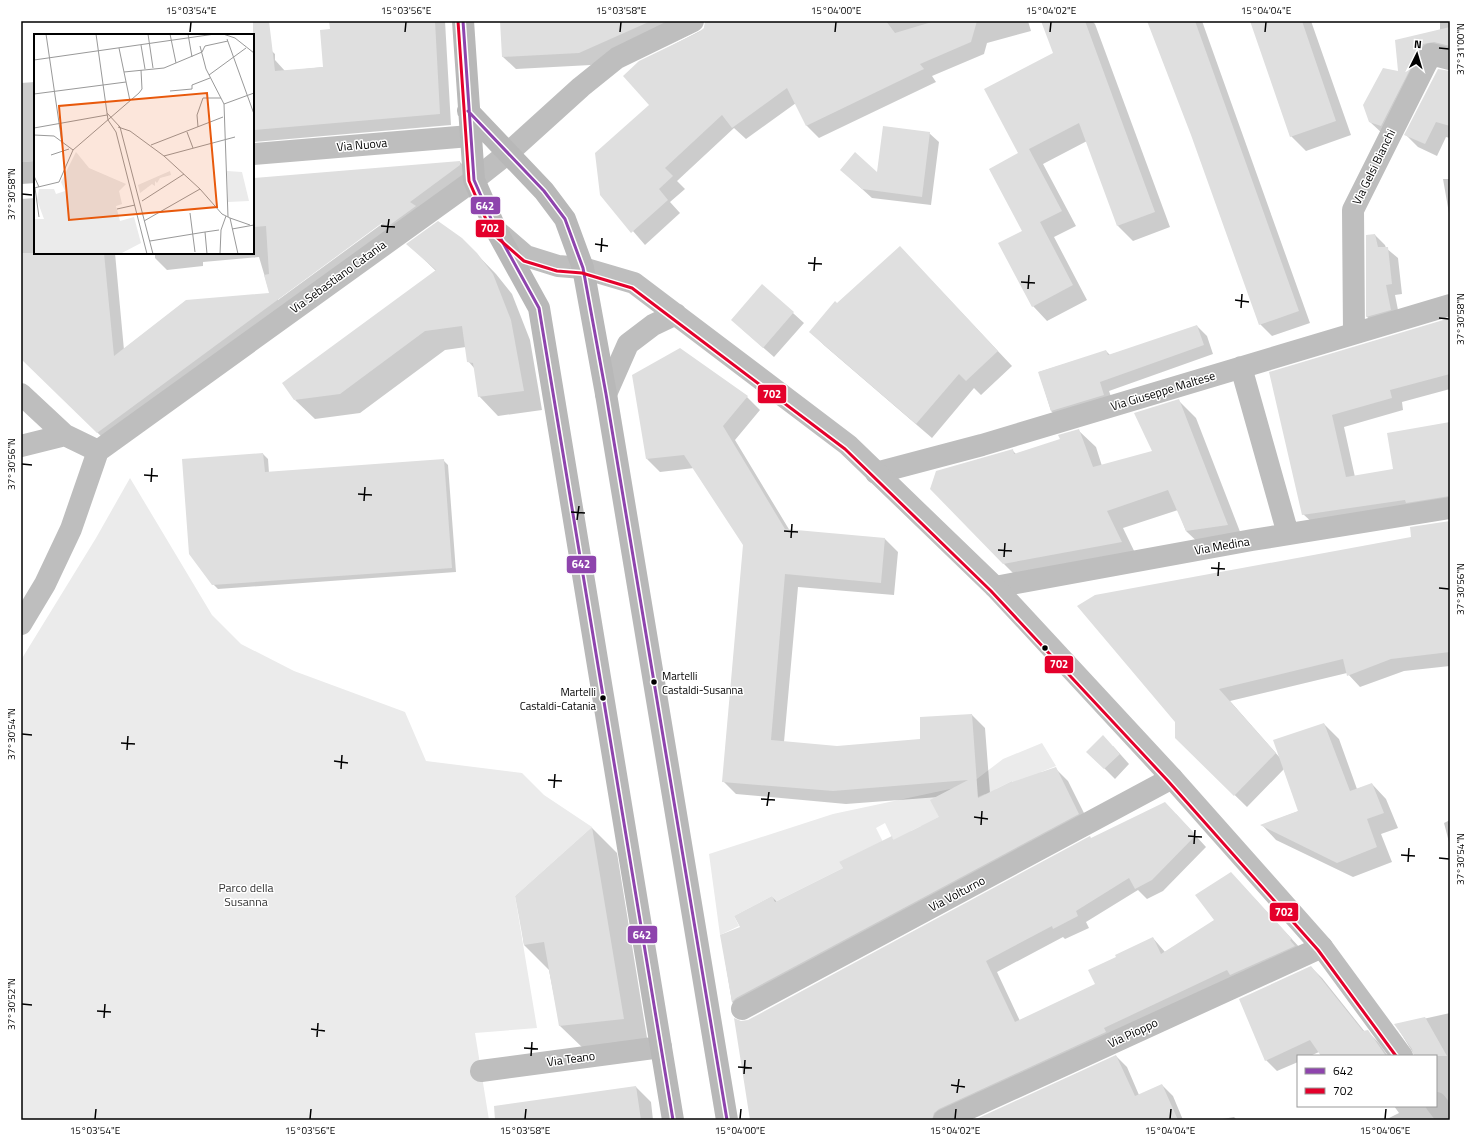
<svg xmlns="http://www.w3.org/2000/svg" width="1471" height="1141" font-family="'Titillium Web',sans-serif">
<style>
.green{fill:#ebebeb}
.shadow{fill:#0003;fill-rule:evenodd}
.building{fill:#dfdfdf}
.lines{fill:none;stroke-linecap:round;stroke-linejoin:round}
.minor{stroke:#bebebe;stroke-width:22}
.tertiary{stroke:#bebebe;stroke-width:22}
.secondary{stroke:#b8b8b8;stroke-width:22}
.bus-1-casing{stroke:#fff;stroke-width:6}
.bus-2-casing{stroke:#fff;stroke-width:6}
.bus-1{stroke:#8e44ad;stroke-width:3}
.bus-2{stroke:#e4002b;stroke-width:3}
.ticks{fill:none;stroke:#000;stroke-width:1.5}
.bus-dot{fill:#000;stroke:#fff;stroke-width:1.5}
.labels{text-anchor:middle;stroke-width:3;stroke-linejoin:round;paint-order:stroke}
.bus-label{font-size:11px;fill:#000;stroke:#fff;text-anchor:start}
.street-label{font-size:12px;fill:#000;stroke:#fff}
.park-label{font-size:12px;fill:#323232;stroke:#fff}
.inset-road{fill:none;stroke:#999;stroke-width:1}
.view{fill:#e8590c;fill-opacity:0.15;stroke:#e8590c;stroke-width:2}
.inset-edge{fill:none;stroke:#000;stroke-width:2}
.line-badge{stroke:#fff;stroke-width:1.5}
.badge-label{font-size:11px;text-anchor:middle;font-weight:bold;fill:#fff}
.neatline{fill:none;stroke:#000;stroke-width:1.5}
.ticks-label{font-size:10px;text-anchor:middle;fill:#000}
</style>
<rect width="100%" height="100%" fill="#fff"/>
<!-- green -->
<path class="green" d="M130,478L212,615L241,644L294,671L405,712L426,761L522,773L544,795L592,827L515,896L537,1028L475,1033L489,1120H21V660L96,538Z
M1042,743L1056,766L1041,772L1045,780L1018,793L1012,781L996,789L990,805L985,794L965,802L935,808L945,827L927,837L921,826L911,831L899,852L885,823L876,828L891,858L839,862L843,868L775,902L772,896L734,916L739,926L720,935L709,854L833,814L969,785L1003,759Z"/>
<!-- shadow -->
<path class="shadow" d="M330,21H445L451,125L253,142V43H263L275,54V60L285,71L324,67L331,30Z
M501,21H691L591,65L516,69L503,57Z
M706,21H1028L1031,31L987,43L984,54L932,76L936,82L819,138L807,126L796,103L746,139L734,128L677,181L685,189L670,202L680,213L645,245L601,194L650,105L640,62L704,29Z
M1049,21H1092L1095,24L1170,227L1133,241L1118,226L1087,141L1043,164L1076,226L1054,237L1087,300L1047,321L1033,306L1023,231L1019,154L1055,54Z
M1149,21H1202L1310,323L1272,336L1260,324L1192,135Z
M1251,21H1311L1351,135L1306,151L1291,136Z
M1440,21H1450V55L1447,54L1383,134L1370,122L1399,72L1396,41L1440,30Z
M1450,72V138L1446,137L1437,156L1418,147L1406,135Z
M35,82V161L23,162L21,160V83Z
M929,133L939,142L931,205L872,198L851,179L878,174Z
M460,162L471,173L109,444L34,370L21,349V199L35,198V253H115L124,350L270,294L259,257L203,262V266L167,270L155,258V253H253V179ZM385,219L386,221L278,300V298Z
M1443,179H1450V219Z
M1375,235L1385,245L1386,248L1398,258L1402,294L1395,295L1400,320L1377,326L1367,317Z
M462,239L496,274L512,294L530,340L542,410L498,416L479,396L475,369L468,361L466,347L445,350L360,413L315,419L295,400L436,271L408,244Z
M914,262L1012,366L981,395L974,388L932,438L825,346L810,332L837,304Z
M762,285L804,323L774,357L742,329Z
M1450,319V389L1402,402L1403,410L1344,427L1355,477L1394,470L1450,423V509L1316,526L1303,514L1270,373Z
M1197,326L1207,336L1213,354L1109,391L1114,405L1061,421L1051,411L1039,372L1106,351L1110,355Z
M679,349L747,397L760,410L735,440L790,531L885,539L898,552L894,595L798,587L784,742L837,747L921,740L972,715L985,728L990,793L1055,768L1068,781L1091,827L745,1014L732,1002L721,935L741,928L772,897L777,902L844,869L891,837L894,841L940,817L939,797L846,804L736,794L723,781L744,545L694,468L660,472L647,459Z
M1178,400L1196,418L1244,542L1204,548L1186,531L1178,510L1123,528L1138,559L1021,581L1004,564L1012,450L1016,454L1061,440L1078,430L1096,447L1102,466L1153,452Z
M263,454L268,459L269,473L443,460L448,465L456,572L218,589L213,584Z
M1450,522V666L1404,671L1360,687L1347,673L1230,701L1281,759L1324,724L1339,739L1357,789L1372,784L1386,799L1398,828L1381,834L1392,862L1353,877L1276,840L1262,825L1299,811L1284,769L1247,807L1176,738V722L1412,538Z
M1113,746L1129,764L1115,779L1088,752Z
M1176,814L1206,847L1163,891L1147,899L1138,890L1086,922L1089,928L1065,939L1063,937L997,972L1020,1021L1096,985L1153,938L1165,952L1215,921L1241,884L1302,950L949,1120H751L741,1022L748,1021L1092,839Z
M1450,820V846L1444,823Z
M592,828L617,853L648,1044L585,1050L560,1026L549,970L524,945L517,896Z
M1311,967L1322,978L1365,1032L1367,1031L1378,1042L1388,1056H1322L1319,1052L1310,1056H1298V1062L1277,1071L1266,1060Z
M1450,1013V1102L1445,1101L1436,1120H1385L1399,1113L1394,1106H1436V1056H1415L1396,1025Z
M1116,1056L1127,1067L1139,1095L1162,1085L1173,1096L1183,1120H976Z
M636,1087L651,1102L653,1120H511Z
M1234,1117L1237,1120H1217Z"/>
<!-- building -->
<path class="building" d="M253,21H269L275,71L323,67L320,30L330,29L329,21H435L440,114L253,130Z
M500,21H651L579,53L502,57Z
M705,21H886L895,33L935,21H977L971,42L920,64L924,69L806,126L787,88L732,128L722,115L665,168L673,176L659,189L668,200L631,233L600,195L595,153L649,105L623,76L639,61L699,32L704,28Z
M1041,21H1085L1155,212L1117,226L1079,123L1029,149L1062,211L1040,222L1073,285L1032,307L998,243L1022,231L989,169L1018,153L984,89L1053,53Z
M1147,21H1195L1299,311L1259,325L1191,135Z
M1250,21H1302L1336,121L1290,137Z
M1450,27V46L1434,42L1423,44L1381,126L1369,122L1363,105L1383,68L1398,71L1395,40Z
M1438,69L1450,71V126L1436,122L1425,144L1404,135Z
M883,126L930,132L922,197L862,189L840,170L855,152L877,172Z
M460,161V165L410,202L416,206L387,227L382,223L97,433L21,359V253H104L114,356L186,300L269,293L264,275L269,274L266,226L253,227V178Z
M438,221L462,238L477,253L493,274L511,320L524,391L478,397L473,363L467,362L462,326L425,331L340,394L294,400L282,383L436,270L406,244Z
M1375,234L1378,247H1388L1392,284L1386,285L1391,310L1366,317V235Z
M900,246L998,351L966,381L959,374L916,424L809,332L835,301L837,303Z
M762,284L794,312L763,348L731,320Z
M1450,318V374L1390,390L1392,398L1332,415L1346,477L1393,469L1387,433L1450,422V496L1406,503L1405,500L1302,515L1269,372Z
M1197,325L1204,345L1100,382L1104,395L1051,411L1038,372L1106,350L1108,355Z
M680,348L748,396L723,426L785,529L885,538L881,583L785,574L771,740L837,746L920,739V717L972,714L978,798L1012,781V782L1056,767L1079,814L736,998L732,1002L720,935L740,927L734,916L772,896L775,902L843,868L839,862L892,836L893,840L939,817L930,800L968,780L833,791L722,782L743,545L684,455L646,459L632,375Z
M1179,399L1228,525L1186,531L1168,490L1107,511L1122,542L1003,564L930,489L936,471L1013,449L1014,454L1060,439L1058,435L1079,429L1093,467L1152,451L1134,413Z
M263,453L265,472L444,459L452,568L212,585L189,554L182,459Z
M1450,521V652L1391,659L1347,676L1343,659L1219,689L1276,753L1234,796L1175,738V722L1077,606L1095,595L1411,537L1410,527Z
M1324,723L1350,791L1372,783L1384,813L1367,819L1377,847L1337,863L1260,825L1298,811L1273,740Z
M1103,735L1120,754L1104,769L1086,752Z
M1165,802L1196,835L1152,880L1135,889L1129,878L1076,911L1078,916L1053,929L1052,926L986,961L1015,1022L1095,984L1088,970L1116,957L1115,955L1153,937L1161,954L1214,920L1195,895L1231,872L1292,939L1290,940L1295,946L1230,975L1227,970L1104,1028L1106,1032L939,1109L934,1113L932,1120H750L734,1018L741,1021L748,1020L1090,836L1091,838Z
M592,827L624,1019L559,1026L544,942L524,945L515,896Z
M1311,966L1363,1031L1368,1030L1386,1056H1321L1310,1040L1265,1061L1239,999Z
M1425,1017L1447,1056H1414L1412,1049L1394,1024Z
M1116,1055L1135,1096L1162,1084L1178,1120H974Z
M636,1086L641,1120H495L494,1106Z"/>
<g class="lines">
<!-- minor -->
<path class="minor" d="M1354,333L1353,210L1431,54L1450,59
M1241,367L1288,534
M21,394L65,435L98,451
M21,446L65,435
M98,451L474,180L508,153L581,87L617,58L693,21
M876,473L982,445L1450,305
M995,587L1252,540L1450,508
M21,624L45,584L71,529L98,451
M742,1009L1172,778
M481,1071L661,1047
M944,1120L1322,947"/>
<!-- tertiary -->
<path class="tertiary" d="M253,154L470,136
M21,173L35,172
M498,232L526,256L558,266L583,268L634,283L848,445L995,587L1172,778L1322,947L1402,1056
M606,394L628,344L653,325L676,314
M1436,1103L1449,1120"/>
<!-- secondary -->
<path class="secondary" d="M463,21L474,180L496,230L539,308L673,1120
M468,111L544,191L565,219L583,268L606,394L727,1120"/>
<defs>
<path id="bus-1" d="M463,21L474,180L496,230L539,308L673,1120
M468,111L544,191L565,219L583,268L606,394L727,1120"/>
<path id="bus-2" d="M458,21L469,181L492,233L524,261L557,271L582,273L632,288L845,449L991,591L1168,781L1318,950L1396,1056"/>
</defs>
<!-- bus-1 casing -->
<use href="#bus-1" class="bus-1-casing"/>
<!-- bus-2 casing -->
<use href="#bus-2" class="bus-2-casing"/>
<!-- bus-1 -->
<use href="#bus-1" class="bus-1"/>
<!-- bus-2 -->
<use href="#bus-2" class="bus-2"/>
</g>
<!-- ticks -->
<path class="ticks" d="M190,32L191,22M405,32L406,22M620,32L621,22M835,32L836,22M1050,32L1051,22M1265,32L1266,22M1439,48L1449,49M22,194L32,195M381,226L395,227M387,233L389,219M595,244L608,246M601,252L602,238M808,263L822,264M814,271L815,257M1021,282L1035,283M1028,289L1029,275M1235,300L1249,302M1241,308L1242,294M1439,318L1449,319M22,464L32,465M144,475L158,476M151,482L152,468M358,494L372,495M364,501L365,487M571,512L585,513M577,520L579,506M784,531L798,532M791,538L792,524M998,550L1012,551M1004,557L1005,543M1211,568L1225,569M1218,576L1219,562M1439,588L1449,589M22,734L32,735M121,743L135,744M127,750L128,736M334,761L348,763M341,769L342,755M548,780L562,781M554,788L555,774M761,799L775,800M767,806L769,792M974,817L988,819M981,825L982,811M1188,836L1202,837M1194,844L1195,830M1401,855L1415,856M1439,858L1449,859M1408,862L1409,848M22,1004L32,1005M97,1011L111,1012M104,1018L105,1004M311,1029L325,1031M317,1037L318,1023M524,1048L538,1049M531,1056L532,1042M738,1067L752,1068M744,1074L745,1060M951,1085L965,1087M957,1093L959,1079M95,1119L96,1109M310,1119L311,1109M525,1119L526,1109M740,1119L741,1109M955,1119L956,1109M1170,1119L1171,1109M1385,1119L1386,1109"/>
<!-- markers -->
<g class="bus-dot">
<circle cx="1045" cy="648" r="3.5"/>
<circle cx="654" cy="682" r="3.5"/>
<circle cx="603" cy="698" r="3.5"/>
</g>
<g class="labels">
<!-- bus labels -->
<g class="bus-label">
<text x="662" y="680">Martelli<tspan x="662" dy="14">Castaldi-Susanna</tspan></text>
<text x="596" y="696" text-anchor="end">Martelli<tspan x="596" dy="14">Castaldi-Catania</tspan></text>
</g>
<!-- street labels -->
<g class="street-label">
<text transform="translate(362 145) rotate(-5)" y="4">Via Nuova</text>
<text transform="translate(1374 167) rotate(-64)" y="4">Via Gelsi Bianchi</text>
<text transform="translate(338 277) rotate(-36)" y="4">Via Sebastiano Catania</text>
<text transform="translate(1163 391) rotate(-17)" y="4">Via Giuseppe Maltese</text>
<text transform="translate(1222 546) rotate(-10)" y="4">Via Medina</text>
<text transform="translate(957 894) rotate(-28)" y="4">Via Volturno</text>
<text transform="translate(1133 1033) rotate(-25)" y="4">Via Pioppo</text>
<text transform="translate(571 1059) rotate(-8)" y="4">Via Teano</text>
</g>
<!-- park labels -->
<g class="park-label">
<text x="246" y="892">Parco della<tspan x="246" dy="14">Susanna</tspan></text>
</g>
</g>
<!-- overview -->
<g transform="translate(34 34)">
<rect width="220" height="220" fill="#fff"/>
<path d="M42,118L55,134L92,150L85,157L88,170L82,172L86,187L100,183L107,209L86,220H0V185H10L3,166L5,155H20L22,160L31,157L27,148ZM136,137L137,141L126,144L123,149L121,147V152L118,150L106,159L104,151ZM193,137L208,138L215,167L194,168Z" fill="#ebebeb"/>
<path class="inset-road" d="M12,0L28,109M62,0L74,86L82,98L113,220M114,0L119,34M136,0L142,29M154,0L158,23M189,0L201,4L220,19M193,5L220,80M107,11L111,35M166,12L172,35L190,70M85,14L96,67M0,26L181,0M90,38L130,34L168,18L171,12L194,7M175,41L212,14M136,57L158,55V51L176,44M0,60L92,48M190,70L194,183M190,70L220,59M73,79L86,93L119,220M84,93L96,97L130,122L166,155L188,180L196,184L204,220M164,93L163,81L169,64H187M0,94L73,81M153,98L159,114M0,101L20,102L39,116M117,111L189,83M39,116L105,59L108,55L107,36M17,121L35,115M130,122L201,103M0,142L5,153M0,154L25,148L39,116M1,154L5,183M108,167L150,140M83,175L101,171M156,179L161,218M196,184L216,191M110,187L166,155M198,195L220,191M171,198L185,196M116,207L171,198L173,220M186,220L187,196L192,182"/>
<path class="view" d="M173,59L183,173L35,186L25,72Z"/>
<rect width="220" height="220" class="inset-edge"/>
</g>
<g class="line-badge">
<rect x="470" y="196" width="31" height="19" rx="4" fill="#8e44ad"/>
<rect x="475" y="219" width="30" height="19" rx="4" fill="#e4002b"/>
<rect x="757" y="384" width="30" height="20" rx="4" fill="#e4002b"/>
<rect x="566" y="555" width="31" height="19" rx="4" fill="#8e44ad"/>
<rect x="1044" y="655" width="30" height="19" rx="4" fill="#e4002b"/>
<rect x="1269" y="902" width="30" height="20" rx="4" fill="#e4002b"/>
<rect x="627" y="925" width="31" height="19" rx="4" fill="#8e44ad"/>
</g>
<g class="badge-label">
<text x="485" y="210">642</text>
<text x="490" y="232">702</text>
<text x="772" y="398">702</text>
<text x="581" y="568">642</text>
<text x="1059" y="668">702</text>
<text x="1284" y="916">702</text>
<text x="642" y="939">642</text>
</g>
<!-- border -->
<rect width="1471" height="1141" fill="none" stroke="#ffffff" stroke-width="44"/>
<!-- legend -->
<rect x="1297" y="1055" width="140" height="52" fill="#ffffff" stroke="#999999"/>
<rect x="1305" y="1068" width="20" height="6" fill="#8e44ad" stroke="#999999"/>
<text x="1333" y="1075" font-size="12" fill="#000000">642</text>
<rect x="1305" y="1088" width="20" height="6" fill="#e4002b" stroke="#999999"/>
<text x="1333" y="1095" font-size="12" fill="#000000">702</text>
<!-- north arrow -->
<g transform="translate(1417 54) rotate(5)" stroke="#ffffff" stroke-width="3" paint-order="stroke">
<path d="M0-3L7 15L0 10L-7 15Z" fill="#000000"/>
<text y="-6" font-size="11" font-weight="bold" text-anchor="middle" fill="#000000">N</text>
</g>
<rect x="22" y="22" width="1427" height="1097" class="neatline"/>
<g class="ticks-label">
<text x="191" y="14">15°03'54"E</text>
<text x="406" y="14">15°03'56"E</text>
<text x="621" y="14">15°03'58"E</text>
<text x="836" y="14">15°04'00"E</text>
<text x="1051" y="14">15°04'02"E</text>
<text x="1266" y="14">15°04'04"E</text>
<text transform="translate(1460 49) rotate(-90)" y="4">37°31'00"N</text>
<text transform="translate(11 194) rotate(-90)" y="4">37°30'58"N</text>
<text transform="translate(1460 319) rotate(-90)" y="4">37°30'58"N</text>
<text transform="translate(11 464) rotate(-90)" y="4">37°30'56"N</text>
<text transform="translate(1460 589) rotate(-90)" y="4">37°30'56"N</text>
<text transform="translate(11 734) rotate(-90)" y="4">37°30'54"N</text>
<text transform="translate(1460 859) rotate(-90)" y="4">37°30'54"N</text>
<text transform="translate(11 1004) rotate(-90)" y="4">37°30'52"N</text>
<text x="95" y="1134">15°03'54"E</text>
<text x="310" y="1134">15°03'56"E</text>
<text x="525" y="1134">15°03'58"E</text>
<text x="740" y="1134">15°04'00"E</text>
<text x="955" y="1134">15°04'02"E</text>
<text x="1170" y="1134">15°04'04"E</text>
<text x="1385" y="1134">15°04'06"E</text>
</g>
</svg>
